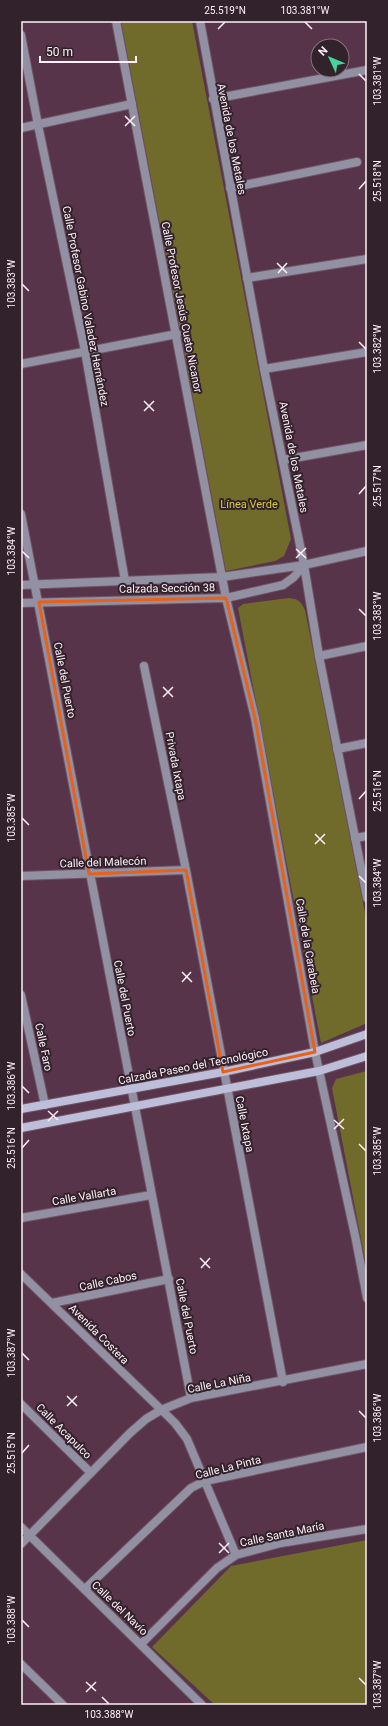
<svg xmlns="http://www.w3.org/2000/svg" width="388" height="1726" font-family="Roboto,sans-serif">
<style>
.green{fill:#716b2b}
.lines{fill:none;stroke-linecap:round;stroke-linejoin:round}
.minor-casing{stroke:#725265;stroke-width:10}
.tertiary-casing{stroke:#725265;stroke-width:10}
.secondary-casing{stroke:#725265;stroke-width:10}
.minor{stroke:#9191a3;stroke-width:8}
.tertiary{stroke:#9191a3;stroke-width:8}
.secondary{stroke:#bdbeda;stroke-width:8}
.marked{fill:none;stroke:#e96118;stroke-width:3;stroke-linejoin:round}
.ticks{fill:none;stroke:#fef0f8;stroke-width:1.5}
.labels{text-anchor:middle;stroke-width:4;stroke-linejoin:round;paint-order:stroke}
.street-label{font-size:11px;fill:#fef0f8;stroke:#32222b}
.park-label{font-size:11px;fill:#d7cb39;stroke:#32222b}
.neatline{fill:none;stroke:#fef0f8;stroke-width:1.5}
.ticks-label{font-size:10px;text-anchor:middle;fill:#fef0f8}
</style>
<rect width="100%" height="100%" fill="#573449"/>
<!-- green -->
<path class="green" d="M121,21H192L291,539L284,556L275,561L226,571Z
M289,598C298,599 301,601 305,610L367,923V1023L321,1043L238,608L243,604Z
M367,1071V1270L332,1088L336,1079Z
M367,1540V1705H215L152,1647L231,1566Z"/>
<g class="lines">
<defs>
<path id="minor" d="M21,35L38,125L85,351L125,581
M213,99L367,70
M21,128L132,104
M230,188L357,162
M247,278L367,259
M21,364L177,334
M264,369L367,352
M283,460L367,445
M21,514L191,1398
M319,656L367,646
M144,666L186,870L283,1382
M337,749L367,743
M355,838L367,836
M21,876L186,870
M21,995L45,1105
M21,1218L151,1195
M21,1274L175,1423L187,1439L236,1555
M52,1303L169,1279
M21,1404L91,1473
M21,1527L202,1705
M21,1544L130,1433L146,1419L161,1410L191,1398L367,1364
M85,1589L191,1488L205,1481L367,1447
M141,1644L217,1568L236,1555L281,1543L367,1529
M21,1664L63,1705"/>
<path id="tertiary" d="M116,21L226,598L255,718L315,1052L356,1240L367,1298
M200,21L264,369L304,565L319,656L367,898
M21,585L222,577L304,565L367,551
M21,603L226,598L283,585L294,577L304,565"/>
<path id="secondary" d="M21,1109L223,1072L315,1052L367,1034
M21,1128L319,1071L367,1056"/>
</defs>
<!-- minor casing -->
<use href="#minor" class="minor-casing"/>
<!-- tertiary casing -->
<use href="#tertiary" class="tertiary-casing"/>
<!-- secondary casing -->
<use href="#secondary" class="secondary-casing"/>
<!-- minor -->
<use href="#minor" class="minor"/>
<!-- tertiary -->
<use href="#tertiary" class="tertiary"/>
<!-- secondary -->
<use href="#secondary" class="secondary"/>
</g>
<!-- marked area -->
<path class="marked" d="M226,598L255,718L315,1052L223,1072L186,870L89,874L39,602Z"/>
<!-- ticks -->
<path class="ticks" d="M305,22L312,29M218,29L225,22M359,74L366,81M125,116L135,126M125,126L135,116M359,189L366,181M277,263L287,273M278,273L287,263M22,284L29,291M359,342L366,349M144,401L154,411M144,411L154,401M359,494L366,486M296,549L306,558M22,551L29,558M296,558L306,548M359,609L366,616M163,687L173,697M163,697L173,687M359,799L366,791M22,818L29,825M315,834L325,844M315,844L325,834M359,876L366,883M182,972L192,982M182,982L191,972M22,1086L29,1093M48,1111L58,1120M334,1120L344,1129M48,1121L58,1111M334,1129L344,1119M359,1144L366,1151M22,1148L29,1140M200,1258L210,1268M201,1268L210,1258M22,1353L29,1360M67,1396L77,1406M67,1406L77,1396M359,1411L366,1418M22,1453L29,1445M219,1543L229,1553M219,1553L229,1543M22,1620L29,1627M359,1678L366,1685M86,1682L96,1691M86,1692L96,1682M102,1697L109,1704"/>
<g class="labels">
<!-- street labels -->
<g class="street-label">
<text transform="translate(232 139) rotate(79)" y="4">Avenida de los Metales</text>
<text transform="translate(86 306) rotate(79)" y="4">Calle Profesor Gabino Valadez Hernández</text>
<text transform="translate(182 307) rotate(79)" y="4">Calle Profesor Jesús Cueto Nicanor</text>
<text transform="translate(294 457) rotate(79)" y="4">Avenida de los Metales</text>
<text transform="translate(167 588) rotate(-1)" y="4">Calzada Sección 38</text>
<text transform="translate(65 680) rotate(79)" y="4">Calle del Puerto</text>
<text transform="translate(176 766) rotate(79)" y="4">Privada Ixtapa</text>
<text transform="translate(103 862) rotate(-2)" y="4">Calle del Malecón</text>
<text transform="translate(308 946) rotate(80)" y="4">Calle de la Carabela</text>
<text transform="translate(125 998) rotate(79)" y="4">Calle del Puerto</text>
<text transform="translate(44 1047) rotate(78)" y="4">Calle Faro</text>
<text transform="translate(193 1066) rotate(-11)" y="4">Calzada Paseo del Tecnológico</text>
<text transform="translate(245 1124) rotate(79)" y="4">Calle Ixtapa</text>
<text transform="translate(84 1196) rotate(-10)" y="4">Calle Vallarta</text>
<text transform="translate(108 1281) rotate(-12)" y="4">Calle Cabos</text>
<text transform="translate(187 1316) rotate(79)" y="4">Calle del Puerto</text>
<text transform="translate(99 1334) rotate(45)" y="4">Avenida Costera</text>
<text transform="translate(219 1383) rotate(-11)" y="4">Calle La Niña</text>
<text transform="translate(64 1431) rotate(45)" y="4">Calle Acapulco</text>
<text transform="translate(228 1467) rotate(-14)" y="4">Calle La Pinta</text>
<text transform="translate(282 1534) rotate(-12)" y="4">Calle Santa María</text>
<text transform="translate(120 1608) rotate(44)" y="4">Calle del Navío</text>
</g>
<!-- park labels -->
<g class="park-label">
<text x="249" y="508">Línea Verde</text>
</g>
</g>
<!-- border -->
<rect width="388" height="1726" fill="none" stroke="#32222b" stroke-width="44"/>
<!-- north arrow -->
<g transform="translate(330 58) rotate(314)"><circle r="19" fill="#32222b" stroke="#84747d"/>
<path d="M0-3L7 15L0 10L-7 15Z" fill="#44d49f"/>
<text y="-6" font-size="11" font-weight="bold" text-anchor="middle" fill="#fef0f8">N</text>
</g>
<!-- scale -->
<path d="M40 56v6h96v-6" fill="none" stroke="#fef0f8" stroke-width="2"/>
<text x="46" y="56" font-size="12" fill="#fef0f8" stroke="#32222b" stroke-width="3" paint-order="stroke">50 m</text>
<rect x="22" y="22" width="344" height="1682" class="neatline"/>
<g class="ticks-label">
<text x="225" y="14">25.519°N</text>
<text x="305" y="14">103.381°W</text>
<text transform="translate(377 81) rotate(-90)" y="4">103.381°W</text>
<text transform="translate(377 181) rotate(-90)" y="4">25.518°N</text>
<text transform="translate(11 284) rotate(-90)" y="4">103.383°W</text>
<text transform="translate(377 349) rotate(-90)" y="4">103.382°W</text>
<text transform="translate(377 486) rotate(-90)" y="4">25.517°N</text>
<text transform="translate(11 551) rotate(-90)" y="4">103.384°W</text>
<text transform="translate(377 616) rotate(-90)" y="4">103.383°W</text>
<text transform="translate(377 791) rotate(-90)" y="4">25.516°N</text>
<text transform="translate(11 818) rotate(-90)" y="4">103.385°W</text>
<text transform="translate(377 883) rotate(-90)" y="4">103.384°W</text>
<text transform="translate(11 1086) rotate(-90)" y="4">103.386°W</text>
<text transform="translate(11 1148) rotate(-90)" y="4">25.516°N</text>
<text transform="translate(377 1151) rotate(-90)" y="4">103.385°W</text>
<text transform="translate(11 1353) rotate(-90)" y="4">103.387°W</text>
<text transform="translate(377 1418) rotate(-90)" y="4">103.386°W</text>
<text transform="translate(11 1453) rotate(-90)" y="4">25.515°N</text>
<text transform="translate(11 1620) rotate(-90)" y="4">103.388°W</text>
<text transform="translate(377 1685) rotate(-90)" y="4">103.387°W</text>
<text x="109" y="1718">103.388°W</text>
</g>
</svg>
